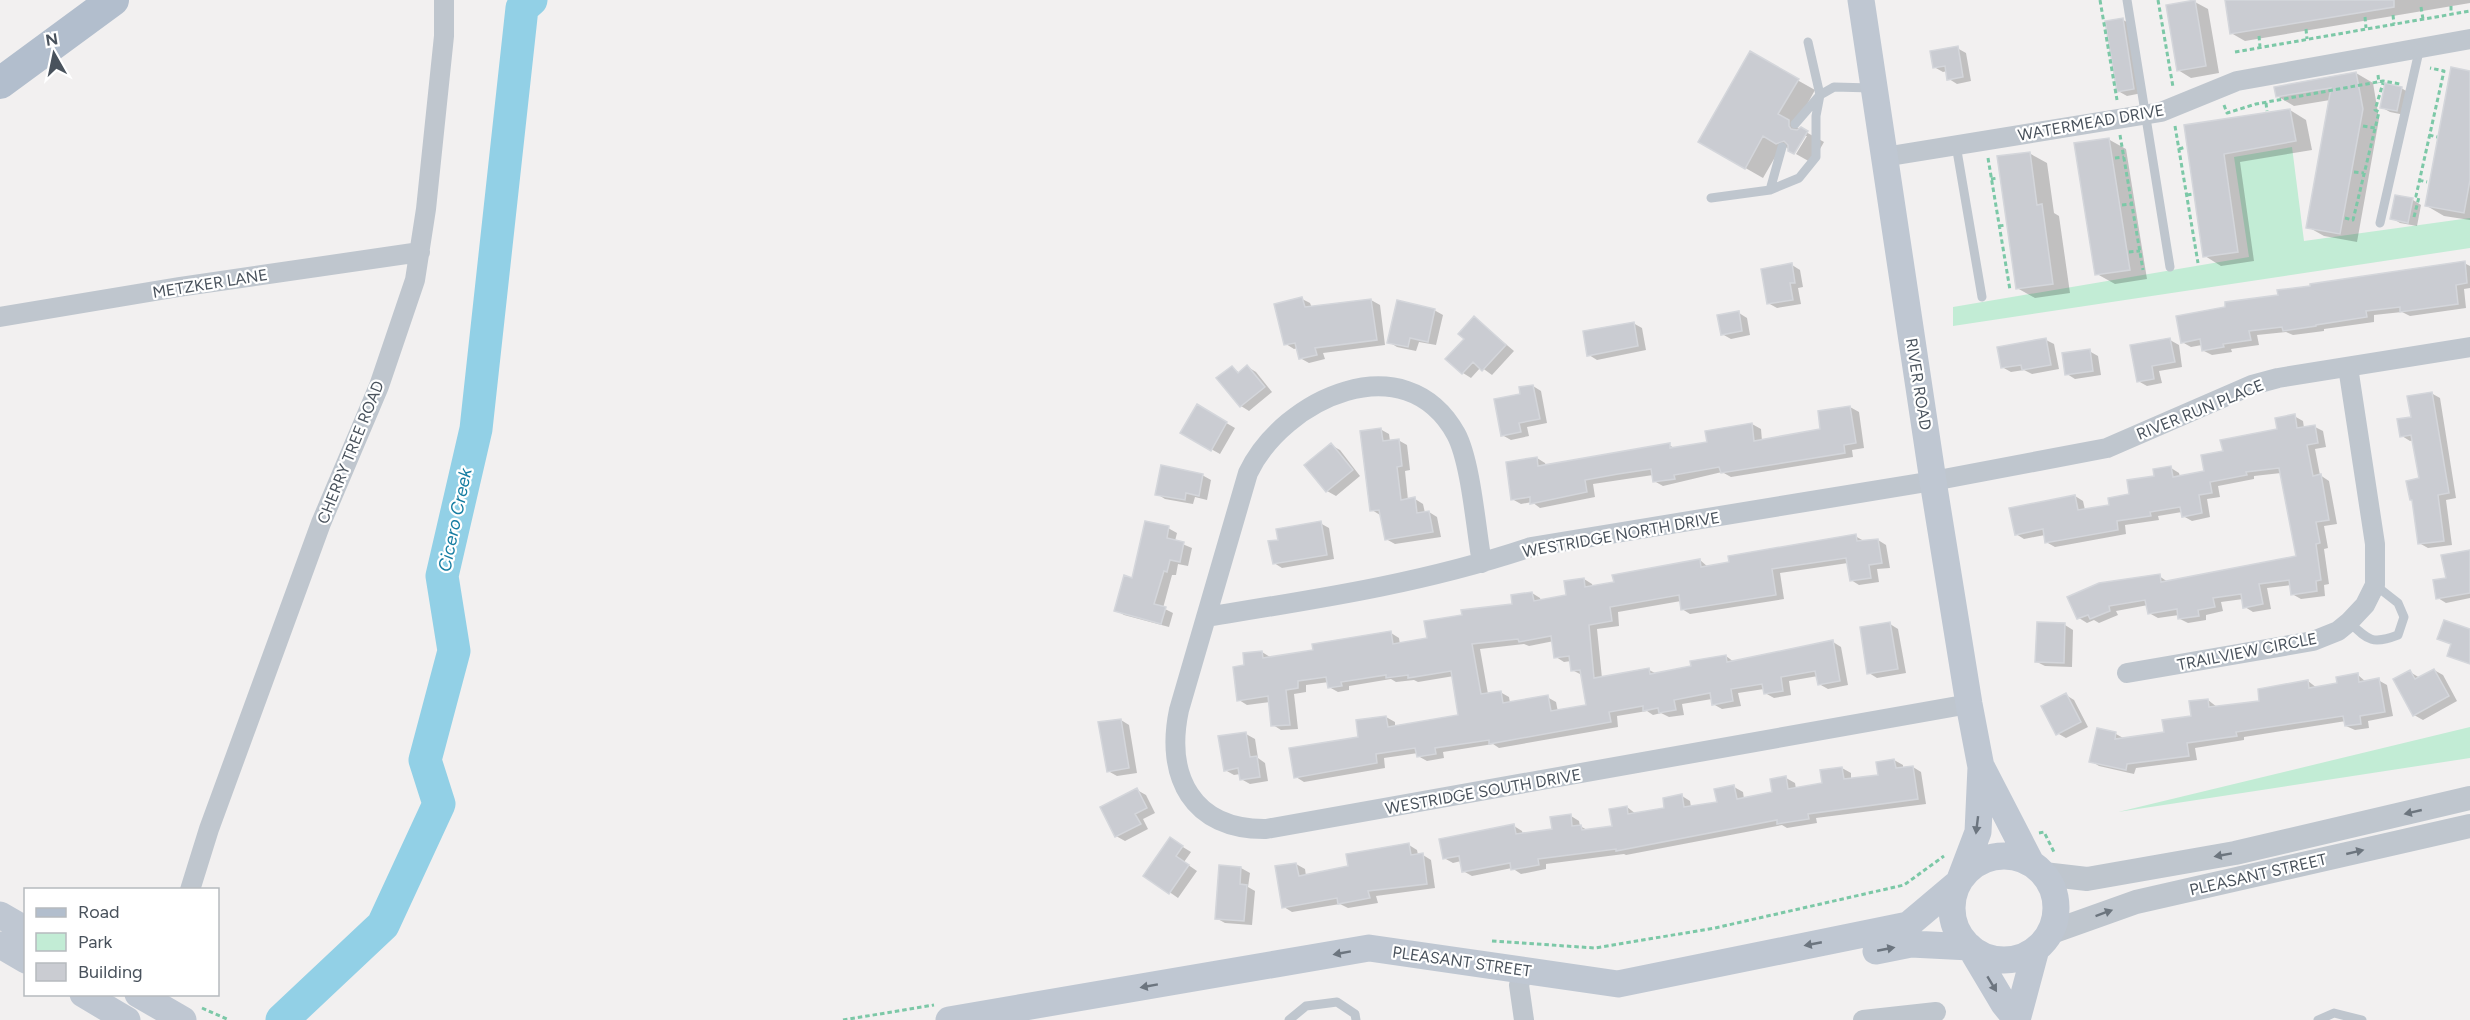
<svg xmlns="http://www.w3.org/2000/svg" width="2470" height="1020" font-family="Figtree,sans-serif">
<style>
.green{fill:#c2ecd5}
.shadow{fill:#0003;fill-rule:evenodd}
.lines{fill:none;stroke-linecap:round;stroke-linejoin:round}
.river{stroke:#92d0e6;stroke-width:33}
.building{fill:#caccd2;stroke:#d4d6db;stroke-width:1.5;fill-rule:evenodd}
.path{stroke:#7cc8a7;stroke-width:3;stroke-dasharray:4.5 3;stroke-linecap:butt}
.service{stroke:#bfc6ce;stroke-width:9}
.minor{stroke:#bfc6ce;stroke-width:20}
.tertiary{stroke:#bfc6ce;stroke-width:24}
.secondary{stroke:#bfc7d2;stroke-width:27}
.primary{stroke:#b2becd;stroke-width:32}
.oneway{fill:#6c757e}
.oneway2{fill:#6c757f}
.labels{text-anchor:middle;stroke-width:4.5;stroke-linejoin:round;paint-order:stroke}
.street-label{font-size:16px;fill:#49525c;stroke:#fff}
.water-label{font-size:18px;font-style:italic;fill:#167da2;stroke:#fff}
</style>
<rect width="100%" height="100%" fill="#f2f0f0"/>
<!-- green -->
<path class="green" d="M2292,147L2304,241L2470,218V248L1953,326V307L2249,257L2234,157Z
M2470,727V758L2118,812Z"/>
<!-- shadow -->
<path class="shadow" d="M2236,0H2470V3L2245,41L2231,33Z
M2195,2L2208,9L2219,73L2191,78L2178,70Z
M2123,20L2131,24L2142,93L2127,96L2118,91Z
M1957,48L1966,53L1971,81L1957,84L1949,79L1947,71L1943,72L1934,67Z
M1751,54L1815,90L1795,126L1824,142L1812,163L1796,154L1807,136H1803L1794,152L1782,145L1763,178L1700,142Z
M2470,72V220L2444,216L2427,206Z
M2356,73L2373,83L2379,119L2357,242L2324,236L2308,227L2330,100L2294,106L2277,96Z
M2401,88L2410,93L2405,115L2390,112L2381,107Z
M2290,110L2306,120L2312,150L2240,162L2254,261L2221,266L2205,256L2186,126Z
M2108,139L2126,149L2147,279L2115,284L2097,274Z
M2029,153L2047,163L2054,213L2059,216L2070,293L2035,298L2017,288Z
M2413,200L2421,205L2417,226L2400,223L2392,218Z
M2464,263L2470,266V288L2464,289L2466,308L2410,316L2402,312L2374,315V322L2324,329V331L2293,335L2286,332L2257,335L2259,345L2231,349L2232,352L2212,355L2204,351L2202,345L2191,347L2182,342L2279,296Z
M1792,265L1800,270L1803,287L1798,288L1801,304L1777,308L1768,303Z
M1302,299L1310,303L1312,308L1371,300L1380,305L1385,345L1323,353L1325,359L1309,363L1300,358L1298,348L1294,349L1286,344Z
M1434,310L1443,315L1436,345L1419,342L1416,351L1397,347L1389,342Z
M1739,313L1747,318L1750,335L1731,339L1722,334Z
M1475,318L1514,351L1492,375L1481,367L1471,378L1463,373L1466,339Z
M1633,323L1642,328L1646,350L1597,360L1589,355Z
M2046,340L2054,344L2059,369L2032,374L2024,370L2011,372L2002,367Z
M2170,340L2179,345L2182,367L2159,371L2162,383L2147,386L2138,381Z
M2089,351L2098,356L2101,375L2075,379L2067,374Z
M1248,367L1256,372L1272,392L1249,411L1241,406L1232,368L1240,373Z
M1533,386L1541,391L1547,423L1527,427L1529,436L1511,440L1502,435Z
M2431,393L2440,398L2456,498L2446,500L2452,545L2428,548L2419,543L2421,480L2414,440L2410,441L2402,436Z
M1197,406L1235,428L1220,454L1182,433Z
M1850,407L1859,412L1864,448L1852,450L1853,457L1731,477L1722,472L1663,486L1654,481L1653,475L1593,484L1595,497L1540,508L1532,502L1521,504L1512,499L1537,458L1545,463L1546,466L1669,445L1676,449L1708,443L1752,424L1761,429L1762,441L1822,430Z
M2294,416L2303,421L2304,428L2315,427L2323,431L2326,447L2315,449L2320,475L2329,481L2337,524L2324,526L2328,548L2324,549L2329,584L2324,585L2325,596L2301,599L2292,594L2291,585L2267,588L2271,609L2253,612L2245,607L2243,599L2221,602L2223,611L2206,615V620L2188,623L2180,619L2179,615L2158,618L2149,613L2148,605L2116,611L2118,615L2099,623L2094,620L2087,623L2079,618L2159,576L2168,582L2298,558L2281,473L2254,476V479L2218,486L2220,497L2207,499L2210,517L2192,521L2183,516L2182,512L2158,516L2159,520L2125,525L2126,534L2055,547L2046,542L2045,535L2024,539L2016,534L2075,496L2083,501L2085,510L2111,506L2131,495L2171,468L2179,473L2180,477L2206,472L2224,452L2279,430Z
M1380,429L1389,434L1390,441L1398,440L1407,445L1410,470L1405,471L1408,500L1415,499L1423,504L1425,513L1429,512L1437,517L1441,537L1395,544L1386,539L1380,515L1372,510Z
M1331,445L1340,450L1360,476L1336,496L1327,491Z
M1202,475L1211,480L1207,500L1195,497L1193,504L1165,499L1157,494Z
M1320,523L1329,528L1334,559L1282,568L1274,563L1280,541Z
M1168,528L1177,533L1175,541L1192,548L1188,566L1178,564L1176,575H1172L1163,608L1173,613L1169,627L1124,615L1116,610Z
M1855,536L1864,541L1878,540L1886,545L1890,568L1877,569L1879,582L1859,585L1851,580L1848,563L1780,573L1784,599L1690,614L1682,609L1681,601L1618,612L1619,626L1597,629L1602,678L1649,670L1657,674L1693,667L1726,656L1734,662L1833,642L1841,647L1848,685L1828,689L1819,684L1818,676L1789,681L1791,695L1774,698L1765,693L1764,689L1738,693L1741,706L1722,709L1713,704L1712,699L1682,704L1684,715L1669,717L1661,713L1653,715L1647,711L1617,716L1618,727L1499,748L1493,744L1443,752L1444,758L1427,761L1418,756V753L1384,758L1385,768L1304,782L1296,777L1360,738L1386,717L1395,722V728L1460,716L1454,676L1418,682L1414,680L1396,682L1391,679L1349,686V690L1338,692L1329,687V682L1306,685V692L1294,694L1298,729L1281,730L1273,725L1270,702L1247,705L1239,700L1246,666L1262,652L1270,657L1315,651L1391,633L1399,638L1400,645L1429,639L1514,605L1532,593L1540,598L1541,601L1567,596L1584,579L1592,584L1593,587L1615,583L1700,560L1708,567ZM1554,641L1556,657L1564,662L1571,661L1572,670L1582,675L1588,706L1558,712L1556,702L1547,697L1510,703L1509,697L1500,692L1488,694L1480,649L1524,644L1529,646Z
M2470,552V598L2446,603L2438,598L2447,579Z
M1890,624L1898,629L1906,673L1877,678L1869,673Z
M2065,625L2073,630L2072,667L2045,666L2037,662Z
M2434,670L2443,675L2457,701L2423,720L2414,715L2410,672L2420,678Z
M2358,675L2366,682L2378,680L2387,685L2393,716L2368,721L2369,728L2355,730L2346,726V721L2244,737V740L2195,748L2197,760L2136,768L2134,774L2099,766L2091,761L2116,734L2125,739L2166,734L2193,717L2208,700L2217,707L2261,702L2308,681L2317,688L2339,684Z
M2066,695L2074,700L2088,727L2066,738L2057,733Z
M1121,720L1129,725L1137,773L1117,776L1108,771Z
M1246,734L1255,739L1258,758L1265,763L1268,781L1250,784L1241,779L1240,774L1234,775L1225,770Z
M1894,760L1903,765V769L1913,767L1921,772L1926,804L1816,818L1817,823L1787,828L1782,825L1626,855L1624,854L1546,864V869L1521,874L1512,868L1472,876L1463,871L1461,861L1453,863L1444,858L1514,826L1522,831L1523,835L1553,830L1571,816L1579,821L1580,826L1589,831L1614,828L1627,807L1636,814L1666,809L1682,796L1690,801L1691,807L1719,803L1734,787L1743,792L1744,799L1774,793L1786,778L1795,783L1796,789L1824,784L1842,768L1851,773V780L1879,776Z
M1137,790L1146,795L1155,813L1143,819L1148,829L1125,841L1116,836Z
M1178,844L1191,852L1184,862L1197,871L1178,898L1145,875Z
M1409,845L1417,850L1418,855H1423L1431,860L1435,888L1376,896L1378,903L1348,908L1340,904L1292,912L1284,907L1296,864L1305,869L1306,876L1350,867Z
M1221,867L1241,868L1250,873L1248,887L1255,891L1252,925L1225,923L1216,918Z"/>
<g class="lines">
<!-- river -->
<path class="river" d="M282,1020L383,925L439,804L425,760L454,651L442,576L476,429L522,8L531,0"/>
</g>
<!-- building -->
<path class="building" d="M2195,0L2206,66L2177,71L2166,5Z
M2225,0H2394V7L2230,34Z
M2123,18L2134,89L2117,92L2105,21Z
M1958,46L1963,77L1947,80L1945,66L1933,68L1930,51Z
M1750,51L1799,79L1778,114L1789,120V126L1791,129L1797,130L1801,127L1808,131L1794,154L1788,151V145L1784,141L1776,144L1763,136L1745,169L1698,142Z
M2451,67L2470,71V180L2464,213L2425,206Z
M2356,72L2363,109L2340,234L2306,228L2331,88L2276,97L2274,87Z
M2385,83L2402,87L2397,111L2380,108Z
M2290,109L2296,141L2224,154L2238,252L2203,257L2184,125Z
M2109,138L2130,270L2095,275L2074,143Z
M2030,152L2037,205L2042,204L2053,284L2016,289L1997,156Z
M2395,195L2413,198L2408,223L2390,219Z
M2465,261L2467,283L2456,285L2458,304L2400,312V307L2366,311L2367,317L2316,325V326L2283,331L2282,327L2249,331L2251,340L2223,344L2224,347L2202,351L2200,339L2181,343L2176,316L2225,307V302L2278,295L2277,290L2310,286V284Z
M1792,263L1795,283H1790L1793,300L1767,304L1761,269Z
M1302,297L1305,307L1371,299L1377,340L1315,348L1317,355L1299,359L1295,343L1284,345L1274,304Z
M1397,300L1435,309L1428,342L1410,338L1408,347L1387,343Z
M1739,311L1742,331L1721,335L1717,315Z
M1474,316L1506,345L1482,371L1473,362L1462,374L1445,359L1464,339L1458,334Z
M1634,322L1638,346L1587,356L1583,331Z
M2046,338L2051,365L2022,370L2021,365L2001,368L1997,347Z
M2170,338L2175,362L2152,366L2154,379L2137,382L2130,345Z
M2090,349L2093,371L2065,375L2062,353Z
M1247,365L1265,387L1240,407L1216,378L1232,366L1238,373Z
M1533,385L1540,419L1519,423L1521,432L1501,436L1494,399L1520,394L1519,387Z
M2432,392L2449,493L2438,495L2444,541L2418,544L2412,500H2410L2406,481L2419,478L2411,435L2400,437L2397,419L2411,417L2407,396Z
M1197,404L1227,422L1211,451L1180,433Z
M1850,406L1856,443L1844,445L1845,453L1721,473L1719,467L1674,475L1675,479L1653,482L1651,469L1618,474L1585,480L1587,492L1530,504V497L1511,500L1506,462L1537,457L1538,466L1670,443V448L1707,442L1705,431L1752,423L1754,441L1820,429L1818,411Z
M2295,414L2297,428L2315,425L2318,443L2307,445L2313,476L2321,474L2329,520L2316,522L2320,543L2316,544L2321,580L2316,581L2317,591L2291,595L2289,580L2259,584L2263,604L2243,608L2241,594L2213,598L2215,607L2198,610L2199,616L2178,619L2177,609L2148,614L2145,600L2109,606L2110,611L2090,619L2088,615L2077,619L2067,597L2099,583L2160,574L2161,582L2296,556L2279,468L2246,472L2247,475L2210,482L2212,493L2199,495L2202,513L2182,517L2180,507L2150,512L2151,516L2117,521L2118,530L2045,543L2043,529L2015,535L2009,508L2075,495L2078,510L2109,505L2108,498L2129,494L2127,480L2154,476L2153,469L2171,466L2173,477L2204,471L2201,455L2223,451L2220,440L2277,429L2275,418Z
M1381,428L1383,441L1399,439L1402,466L1397,467L1401,500L1415,497L1417,513L1429,511L1433,532L1385,540L1379,510L1370,511L1360,431Z
M1331,443L1353,470L1326,492L1304,465Z
M1161,465L1203,474L1199,496L1186,493L1185,500L1155,495Z
M1145,521L1169,526L1167,538L1184,542L1180,562L1170,560L1167,572L1164,571L1154,604L1166,607L1161,624L1114,611L1124,575L1132,578Z
M1321,521L1327,555L1273,564L1268,541L1278,540L1276,529Z
M1856,534L1857,541L1878,539L1882,563L1869,565L1871,578L1850,581L1846,558L1772,569L1776,595L1681,610L1679,595L1610,607L1612,621L1589,625L1594,678L1649,668L1650,674L1691,666L1690,661L1726,655L1727,662L1833,640L1840,681L1818,685L1815,671L1781,677L1783,691L1764,694L1762,684L1731,689L1733,701L1712,705L1710,693L1674,700L1676,710L1659,713L1658,708L1643,711V706L1609,712L1611,722L1489,744V740L1435,748L1436,754L1417,757L1415,748L1376,754L1377,763L1294,778L1289,748L1358,737L1356,720L1386,716L1388,727L1458,715L1451,671L1408,678V675L1386,678V675L1341,682L1342,686L1328,688L1326,677L1298,681V688L1286,690L1290,725L1271,726L1268,696L1237,701L1233,667L1244,665L1243,653L1262,651L1263,658L1313,650L1312,644L1391,631L1393,644L1427,638L1424,621L1462,615L1461,610L1512,604L1511,595L1532,592L1534,601L1566,595L1564,581L1584,578L1585,587L1614,582L1612,575L1700,559L1701,567L1729,562L1728,556ZM1551,636L1554,658L1569,656L1571,671L1580,670L1586,705L1551,711L1548,695L1503,703L1501,691L1481,694L1472,644L1518,639L1519,642Z
M2470,550V593L2436,599L2433,580L2446,578L2441,555Z
M2444,620L2470,629V664L2447,656L2451,644L2437,639Z
M1890,622L1898,669L1867,674L1860,627Z
M2037,622L2065,623L2064,663L2035,662Z
M2434,669L2449,696L2413,716L2393,679L2410,670L2415,679Z
M2358,673L2359,682L2379,678L2385,712L2360,716L2361,724L2345,726L2343,716L2236,732L2237,736L2187,743L2189,756L2127,764L2126,770L2089,762L2097,728L2116,732L2115,739L2164,732L2162,720L2191,716L2189,701L2208,699L2209,707L2259,701L2258,689L2308,680L2309,688L2337,683L2336,677Z
M2066,693L2081,722L2056,735L2041,706Z
M1121,719L1129,768L1107,772L1098,722Z
M1246,732L1250,757L1257,756L1260,777L1240,780L1238,768L1224,771L1218,736Z
M1894,759L1896,768L1913,766L1918,799L1808,814L1809,819L1777,824V820L1616,851V849L1538,859L1539,865L1511,870L1510,863L1462,872L1459,856L1443,859L1439,839L1514,824L1516,834L1552,829L1550,817L1571,814L1572,826L1581,825L1582,830L1612,826L1609,809L1627,806L1628,814L1664,808L1663,798L1682,794L1684,807L1717,802L1714,789L1734,785L1737,799L1772,792L1770,779L1786,776L1788,789L1822,783L1820,770L1842,767L1844,779L1878,775L1876,762Z
M1137,788L1147,808L1135,814L1141,824L1115,837L1100,807Z
M1170,837L1183,846L1176,856L1189,865L1169,894L1143,876Z
M1409,843L1411,855L1423,853L1427,884L1368,891L1370,898L1338,904L1337,898L1282,908L1275,866L1296,863L1299,876L1348,866L1346,854Z
M1219,865L1241,867L1240,884L1247,885L1244,921L1215,919Z"/>
<g class="lines">
<!-- path -->
<path class="path" d="M2100,0L2117,100
M2158,0L2173,87
M2451,6V14
M2421,7L2423,19
M2393,15L2394,24
M2365,17L2366,28
M2306,29L2307,39
M2259,36L2260,47
M2235,52L2470,11
M2378,75L2379,83
M2266,103L2267,111
M2224,105L2227,113L2256,104L2383,81L2400,84
M2175,126L2198,263
M2363,126L2375,128
M2120,135L2143,270
M2429,135L2437,137
M2179,149L2186,147
M1988,158L2010,290
M2115,158L2124,157
M2354,172L2364,173
M1991,179L1998,178
M2419,180L2427,182
M2187,195L2193,194
M2122,205L2132,204
M2414,217L2419,197L2416,196L2444,71L2430,68
M2345,218L2353,220L2379,112L2375,110L2383,83
M1999,226L2006,225
M2129,252L2140,251
M2039,833L2044,832L2055,854
M1492,941L1595,948L1715,928L1904,885L1944,856
M202,1008L229,1020
M843,1020L934,1005"/>
<!-- service -->
<path class="service" d="M2127,0L2170,267
M1795,124L1820,95L1808,42
M1956,145L1982,297
M1770,190L1782,147
M1711,198L1770,190L1799,178L1816,157V116L1820,95L1834,87L1872,88
M2380,223L2420,47
M2349,622C2368,640 2372,645 2398,635L2404,617L2398,603L2375,585
M1289,1020L1306,1006L1337,1002L1355,1014L1356,1020
M2318,1020L2334,1013L2362,1020"/>
<!-- minor -->
<path class="minor" d="M1884,157L2161,112L2237,81L2470,39
M0,317L179,287L420,252
M1482,563C1476,530 1471,462 1456,434C1405,342 1283,399 1248,473L1179,710C1165,776 1192,830 1266,829L1969,704
M1206,617C1317,599 1424,583 1531,547L1933,481L2107,448L2252,385L2278,378L2470,347
M2127,673L2313,641L2338,631L2349,622L2365,605L2375,585V544L2348,367
M190,890L209,829L321,523L379,386L415,280L426,209L444,36V0
M1524,1020L1519,985L1524,971
M1863,1020L1936,1012"/>
<!-- tertiary -->
<path class="tertiary" d="M2044,874L2087,879L2235,853L2470,798
M2049,933L2136,902L2470,826"/>
<!-- secondary -->
<path class="secondary" d="M1982,768L2031,863
M1952 908a52 52 0 1 1 104 0a52 52 0 1 1-104 0Z
M0,915L26,930
M0,945L26,960
M1876,951L1911,944L1970,947L2004,1004L2017,1020
M83,994L127,1020
M138,994L183,1020
M949,1020L1369,948L1618,984L1908,925L1959,882L1978,832L1981,767L1969,704L1933,481L1861,0
M2017,1020L2036,949"/>
<!-- primary -->
<path class="primary" d="M0,83L113,0"/>
</g>
<!-- one-way arrows -->
<defs><path id="oneway-solid" d="M-6-.8H1V-3.2L6.5 0L1 3.2V.8H-6Z" transform="scale(1.5)"/></defs>
<g class="oneway">
<use href="#oneway-solid" transform="translate(2413 812) rotate(167)"/>
<use href="#oneway-solid" transform="translate(2355 852) rotate(-13)"/>
<use href="#oneway-solid" transform="translate(2223 855) rotate(170)"/>
<use href="#oneway-solid" transform="translate(2104 913) rotate(-20)"/>
</g>
<g class="oneway2">
<use href="#oneway-solid" transform="translate(1977 825) rotate(97)"/>
<use href="#oneway-solid" transform="translate(1813 944) rotate(169)"/>
<use href="#oneway-solid" transform="translate(1886 949) rotate(-11)"/>
<use href="#oneway-solid" transform="translate(1342 953) rotate(170)"/>
<use href="#oneway-solid" transform="translate(1992 984) rotate(59)"/>
<use href="#oneway-solid" transform="translate(1149 986) rotate(170)"/>
</g>
<g class="labels">
<!-- street labels -->
<g class="street-label">
<text transform="translate(2091 122) rotate(-10)" y="6">WATERMEAD DRIVE</text>
<text transform="translate(210 283) rotate(-9)" y="6">METZKER LANE</text>
<text transform="translate(1919 384) rotate(81)" y="6">RIVER ROAD</text>
<text transform="translate(2200 409) rotate(-22)" y="6">RIVER RUN PLACE</text>
<text transform="translate(350 452) rotate(-68)" y="6">CHERRY TREE ROAD</text>
<text transform="translate(1621 534) rotate(-10)" y="6">WESTRIDGE NORTH DRIVE</text>
<text transform="translate(2247 651) rotate(-11)" y="6">TRAILVIEW CIRCLE</text>
<text transform="translate(1483 791) rotate(-10)" y="6">WESTRIDGE SOUTH DRIVE</text>
<text transform="translate(2258 874) rotate(-13)" y="6">PLEASANT STREET</text>
<text transform="translate(1462 961) rotate(8)" y="6">PLEASANT STREET</text>
</g>
<!-- water labels -->
<g class="water-label">
<text transform="translate(455 520) rotate(-78)" y="6">Cicero Creek</text>
</g>
</g>
<!-- legend -->
<rect x="24" y="888" width="195" height="108" fill="#ffffff" stroke="#b6babe" stroke-width="1.5"/>
<rect x="36" y="908" width="30" height="9" fill="#b2becd" stroke="#b6babe" stroke-width="1.5"/>
<text x="78" y="918" font-size="18" fill="#49525c">Road</text>
<rect x="36" y="933" width="30" height="18" fill="#c2ecd5" stroke="#b6babe" stroke-width="1.5"/>
<text x="78" y="948" font-size="18" fill="#49525c">Park</text>
<rect x="36" y="963" width="30" height="18" fill="#caccd2" stroke="#b6babe" stroke-width="1.5"/>
<text x="78" y="978" font-size="18" fill="#49525c">Building</text>
<!-- north arrow -->
<g transform="translate(54 54) rotate(351)" stroke="#ffffff" stroke-width="4.5" paint-order="stroke">
<path d="M0-4.5L10 22L0 15L-10 22Z" fill="#49525c"/>
<text y="-9" font-size="16" font-weight="bold" text-anchor="middle" fill="#49525c">N</text>
</g>
</svg>
